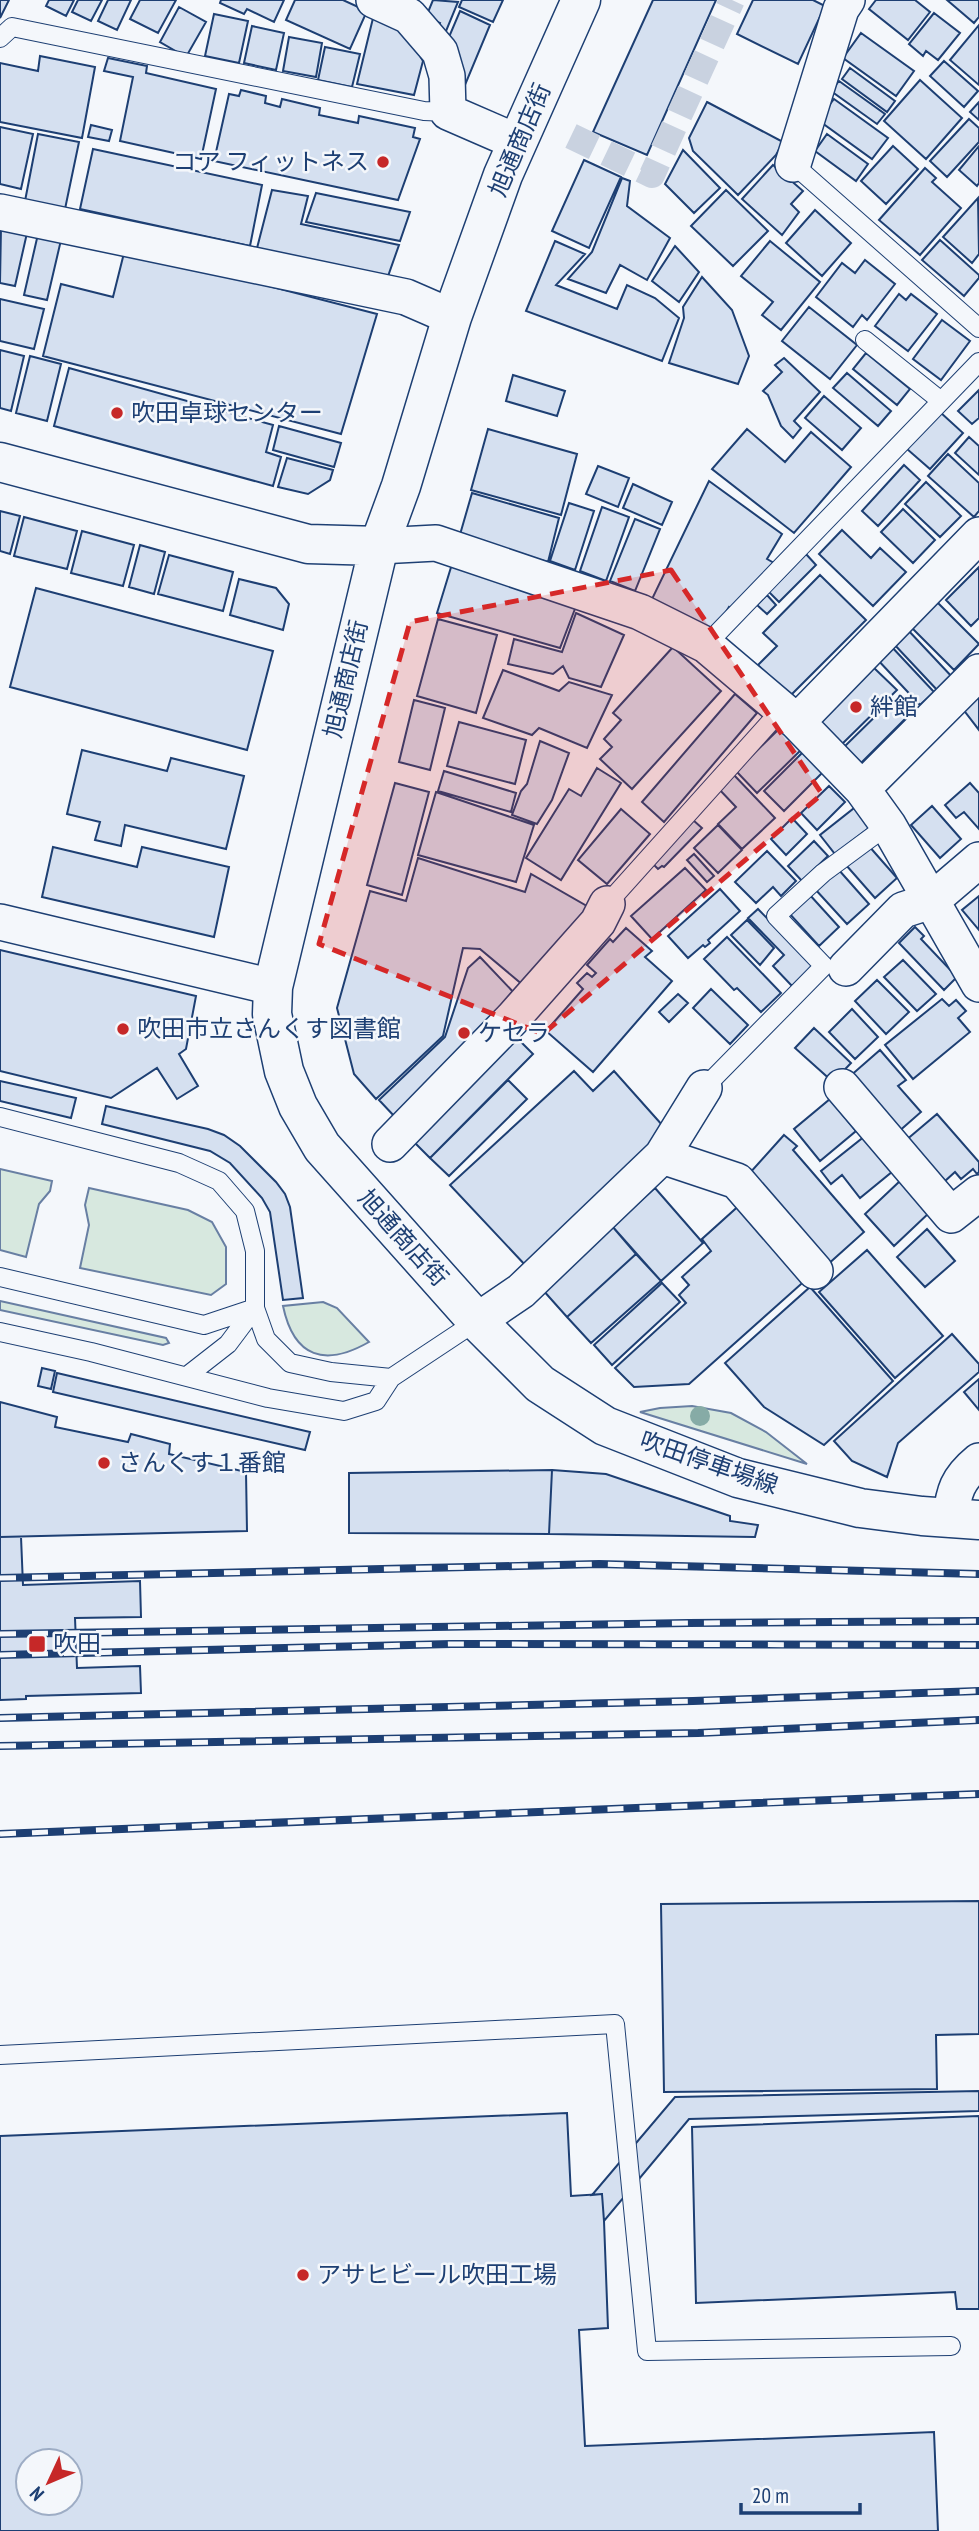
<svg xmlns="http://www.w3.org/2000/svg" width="979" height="2531" font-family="'PT Sans Narrow','Noto Sans JP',sans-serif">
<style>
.green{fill:#d7e8df;stroke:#687fa3;stroke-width:2}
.building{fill:#d5e0f0;stroke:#1d3f73;stroke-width:2;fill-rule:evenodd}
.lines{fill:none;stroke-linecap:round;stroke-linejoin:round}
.pedestrian-tunnel{stroke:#c9d2e0;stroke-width:26;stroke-dasharray:26 13;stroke-linecap:butt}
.service-casing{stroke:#1d3f73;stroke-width:20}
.minor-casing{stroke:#1d3f73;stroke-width:38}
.tertiary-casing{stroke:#1d3f73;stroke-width:41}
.service{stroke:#f4f7fb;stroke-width:18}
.minor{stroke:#f4f7fb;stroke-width:35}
.tertiary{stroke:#f4f7fb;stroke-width:38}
.rail-casing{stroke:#1d3f73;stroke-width:8}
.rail{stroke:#f4f7fb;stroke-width:5;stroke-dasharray:16;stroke-linecap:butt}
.tree{fill:#86aba6}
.marked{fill:#d62828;fill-opacity:0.2;stroke:#d62828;stroke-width:5;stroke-dasharray:14 9;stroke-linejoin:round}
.poi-dot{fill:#c62828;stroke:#f4f7fb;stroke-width:2.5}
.labels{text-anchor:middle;stroke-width:5;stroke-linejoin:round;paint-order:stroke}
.street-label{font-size:24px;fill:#1d3f73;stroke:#f4f7fb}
.poi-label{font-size:24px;fill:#1d3f73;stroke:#f4f7fb;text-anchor:start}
</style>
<rect width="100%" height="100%" fill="#f4f7fb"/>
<!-- green -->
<path class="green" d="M0,1169L52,1181L50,1191L39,1204L26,1257L0,1250Z
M89,1188L188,1210L212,1222L226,1247V1284L211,1295L80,1268L89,1225L85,1205Z
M0,1301L166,1338L169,1343L163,1345L0,1310Z
M323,1302L337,1308L369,1342C325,1367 294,1358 283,1306Z
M692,1406L731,1413L766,1432L807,1464L640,1412L660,1408Z"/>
<!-- building -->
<path class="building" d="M0,0H9L0,18Z
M49,0H74L66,16L46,6Z
M78,0H102L91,21L72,12Z
M108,0H131L117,30L98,21Z
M140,0H176L158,33L130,19Z
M221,0H284L274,22L247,9L244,14L220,3Z
M295,0H343L367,11L350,49L286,20Z
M433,0L458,2L444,36L436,33L440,23L426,17Z
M462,0H503L493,22L459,7Z
M653,0H716L647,155L593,132Z
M753,0H813L825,6L798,64L737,34Z
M876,0H915L930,12L908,40L869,9Z
M947,0H979V17L974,23Z
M179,7L206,22L186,57L160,42Z
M460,11L490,25L460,97L446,44Z
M934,13L960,33L938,60L926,51L923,56L909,44Z
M214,14L248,21L239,63L205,56Z
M374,14L406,32L423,61L414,95L357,84Z
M979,25V85L950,60Z
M252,26L284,33L276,70L244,63Z
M861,33L914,71L896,96L843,58Z
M289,37L322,43L316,77L283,71Z
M325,47L360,54L352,87L318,80Z
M40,56L95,67L82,138L0,122V63L38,71Z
M108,58L147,66L146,73L216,89L201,159L120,141L133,77L104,71Z
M944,61L978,91L964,107L930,76Z
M850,68L895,101L887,112L842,79Z
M920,80L962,118L926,159L884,121Z
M839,81L885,114L877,124L831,91Z
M241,90L266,96L265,103L280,107L282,99L320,108L319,115L358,123L359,116L415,128L413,137L420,139L398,200L214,161L229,94L239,96Z
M834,99L888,138L872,159L818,120Z
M707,102L783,142L776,155L738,195L693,151L689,138Z
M979,102V120L970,112Z
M969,119L979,128V142L947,177L930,161Z
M91,125L112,130L109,141L88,137Z
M0,127L33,134L21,189L0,184Z
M38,134L79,142L65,209L25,201Z
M827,134L868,164L856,181L815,151Z
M893,146L918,169L886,204L861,181Z
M979,146V183L977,186L959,170Z
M93,149L262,185L250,246L80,209Z
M683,150L720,188L694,213L665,184Z
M584,160L621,177L589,248L552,231Z
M773,165L803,191L791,204L799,212L782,235L742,199Z
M925,168L936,178L932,182L961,208L920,255L879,220Z
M622,178L630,181L627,206L670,238L647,280L620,265L606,293L568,279L592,252Z
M272,190L308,196L301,224L399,245L387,279L256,252Z
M726,190L768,231L733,266L691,226Z
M316,193L410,212L400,241L306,222Z
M978,198L979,254L972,263L943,237Z
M815,210L851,243L822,276L786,243Z
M1,227L27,233L15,286L0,283Z
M38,234L61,240L47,300L24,295Z
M940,240L979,275V278L964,296L922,260Z
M555,241L585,254L556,285L617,309L627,285L655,298L679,318L662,361L526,311Z
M770,241L820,282L781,330L762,315L773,302L741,276Z
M675,246L699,272L679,302L652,281Z
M125,249L377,314L341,434L43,356L61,284L113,297Z
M865,260L895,284L867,320L862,315L853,327L816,297L842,263L855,273Z
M702,277L732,310L749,356L738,384L669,363L684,318L683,307Z
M899,294L906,300L911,294L937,314L908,351L875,326Z
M0,299L44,309L34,349L0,341Z
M809,307L857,345L830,379L782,341Z
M942,320L970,341L941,380L913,359Z
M0,350L24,356L11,411L0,408Z
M866,353L910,389L897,405L853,369Z
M30,356L61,364L47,421L16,413Z
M784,358L820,392L794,421L801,428L793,438L781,426L768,395L763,391L782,372L775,365Z
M69,368L273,425L266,452L281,457L273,486L54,426Z
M847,373L891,411L878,426L833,388Z
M513,375L565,391L557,416L506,401Z
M979,390V418L972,424L958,411Z
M824,396L861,428L842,450L805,418Z
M940,412L963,433L930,469L907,449Z
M279,426L341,443L334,467L273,450Z
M488,429L577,454L561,515L471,490Z
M747,429L785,462L811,432L851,467L794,533L712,469Z
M969,437L979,446V475L955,453Z
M948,454L979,483V511L974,517L928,476Z
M287,458L333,470L330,480L308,494L278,487Z
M904,465L920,480L878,526L862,511Z
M598,466L629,478L618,507L586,494Z
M709,481L782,534L767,559L774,563L733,610L729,607L712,635L652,599Z
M926,482L961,516L940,537L905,504Z
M633,484L672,502L662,525L623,508Z
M472,493L559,518L548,562L459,538Z
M569,503L594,511L575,570L550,561Z
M602,507L629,517L606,581L580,571Z
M903,509L935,540L913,563L881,532Z
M0,511L20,516L10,554L0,551Z
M24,517L77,531L67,569L14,556Z
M635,519L660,529L635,591L610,581Z
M842,530L871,558L880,548L906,572L873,606L819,554Z
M82,531L134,545L123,586L71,573Z
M140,545L165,552L154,594L129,587Z
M806,554L816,565L779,602L769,592Z
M169,555L233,572L223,611L158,594Z
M452,564L578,601L560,648L437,613Z
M979,567V618L971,626L946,600Z
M820,575L866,620L790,696L758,665L777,646L763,633Z
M239,579L276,588L289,604L283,630L230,615Z
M36,588L273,651L247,750L10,687Z
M767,595L776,605L767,614L757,605Z
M937,602L979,644L954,670L911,627Z
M576,613L624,635L601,687L569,678L563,666L553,674L508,664L514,639L562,652Z
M438,619L497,635L476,713L417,696Z
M907,629L954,679L939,692L892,642Z
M890,645L934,692L920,705L876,658Z
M673,647L721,691L632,789L600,759L612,747L604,739L621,720L613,713Z
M872,666L897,690L838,748L814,723Z
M503,670L559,691L569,682L612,695L587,748L539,728L532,735L483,718Z
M979,688V730L959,704Z
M735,694L757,713L664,822L642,802Z
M893,699L909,715L860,764L844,747Z
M414,700L445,708L430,770L399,762Z
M459,722L526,740L515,784L447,766Z
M781,727L803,748L757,793L736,771Z
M540,741L569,753L552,800L537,824L512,815L521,791L527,784Z
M82,750L167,771L171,758L244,776L226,849L125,825L121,846L95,840L100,822L67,814Z
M804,751L824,771L784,811L764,791Z
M597,768L621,783L561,880L526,858L569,789L581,796Z
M444,771L516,793L511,812L438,791Z
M733,774L775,818L742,849L718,824L736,807L718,788Z
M395,783L429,792L402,895L367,885Z
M970,783L979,793V829L964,812L956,818L945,805Z
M829,786L845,802L817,830L801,813Z
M436,792L534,825L516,882L418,855Z
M858,805L874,824L835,854L820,835Z
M932,806L961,839L940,858L911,825Z
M621,809L650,834L607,884L578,860Z
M792,818L807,834L786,855L771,839Z
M693,820L702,828L664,867L662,866L658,869L652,863Z
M718,825L742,850L718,873L694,848Z
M814,841L828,856L802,881L788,866Z
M868,845L897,878L875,898L846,865Z
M53,847L137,867L142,847L229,867L214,937L42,897Z
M767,851L796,881L781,896L773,887L756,903L735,882Z
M694,854L714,876L707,882L687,860Z
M418,858L525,892L531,874L592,909L523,985L480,949L463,948L443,1036L376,1099L354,1074L337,1008L370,891L406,901Z
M685,868L706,890L652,939L631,916Z
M838,869L869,904L847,924L815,889Z
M720,889L740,911L708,940L710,943L705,947L703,945L688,958L668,936Z
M809,894L839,927L819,946L788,912Z
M979,896V930L962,910Z
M758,909L813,965L792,986L773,966L784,955L748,918Z
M747,920L774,948L760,965L731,935Z
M915,927L924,936L921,939L957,977L944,990L899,943Z
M626,928L652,951L645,957L672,981L593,1072L546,1031L583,989L577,983L587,973L592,977L596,973L587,965L610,939L613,942Z
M727,937L781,993L761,1012L737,988L734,990L704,959Z
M0,950L196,996L186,1049L179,1054L198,1086L177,1099L157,1068L111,1098L0,1071Z
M480,957L517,996L395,1117L379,1100L445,1037L468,968Z
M903,960L936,994L917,1011L884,977Z
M877,980L909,1012L886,1034L855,1001Z
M711,989L748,1025L730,1044L693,1008Z
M678,994L688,1003L669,1022L659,1012Z
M942,999L949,1006L956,1000L966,1011L958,1018L970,1032L913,1079L885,1045Z
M852,1009L878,1037L855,1059L829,1032Z
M814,1028L851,1063L833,1082L795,1048Z
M514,1035L533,1054L430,1158L410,1138Z
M880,1050L906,1080L898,1086L921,1112L897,1133L849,1077Z
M574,1071L593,1091L614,1071L663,1126L648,1156L527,1267L450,1185Z
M508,1080L527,1099L449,1176L430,1158Z
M0,1081L76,1098L71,1118L0,1101Z
M830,1099L856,1131L820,1161L794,1129Z
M106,1106L208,1129L224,1135L240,1146L276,1182L285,1194L290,1207L303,1298L283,1300L270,1212L262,1198L230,1163L210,1151L102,1124Z
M937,1114L979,1162V1172L977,1174L973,1169L961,1179L955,1172L945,1181L905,1141Z
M784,1135L797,1146L793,1150L864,1232L826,1266L748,1175Z
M865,1136L893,1171L860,1198L842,1175L831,1184L821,1171Z
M900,1181L930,1212L894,1246L865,1214Z
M655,1188L703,1243L661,1281L612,1226Z
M743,1202L809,1277L689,1384L634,1387L615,1368L686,1303L679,1295L689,1285L682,1277L711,1251L702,1239Z
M612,1226L636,1254L567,1317L542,1289Z
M927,1229L955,1261L925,1287L897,1257Z
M867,1250L943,1336L895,1378L819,1292Z
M636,1254L661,1281L591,1343L567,1317Z
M662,1283L680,1302L612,1365L594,1345Z
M810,1287L893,1381L824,1445L764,1407L725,1363Z
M952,1334L979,1364V1372L898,1443L887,1477L852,1461L834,1441Z
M42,1368L55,1371L51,1389L38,1386Z
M57,1373L310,1432L305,1450L53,1392Z
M979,1379V1410L964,1392Z
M0,1402L57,1417L55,1427L128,1442L131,1434L170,1444L169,1454L246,1472L247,1531L0,1537Z
M552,1470L549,1534L349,1533V1473Z
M552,1470L606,1474L730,1516V1521L758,1525L755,1537L549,1534Z
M0,1537H21L23,1585L140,1581L141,1617L75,1618L77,1668L140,1666L141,1693L26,1696V1699L0,1700Z
M979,1901V2034L936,2035L937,2089L664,2092L661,1904Z
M979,2091V2111L689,2119L604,2221L602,2194L592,2195L675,2097Z
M567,2113L571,2196L602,2194L604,2221L608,2328L579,2330L585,2446L934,2432L938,2531H0V2136ZM28,2461H70V2503H28Z
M979,2116V2309H957L955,2292L696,2303L692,2127Z"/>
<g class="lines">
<!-- pedestrian-tunnel -->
<path class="pedestrian-tunnel" d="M571,136L652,175L732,0"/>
<defs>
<path id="service" d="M0,38L12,27L424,111L448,112
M793,164L979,328
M865,340L941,401
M706,645L979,362
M607,904L782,709
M704,1088L824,966L776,916L823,873L888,825
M0,1117L179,1163L219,1181L245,1211L255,1251V1308L266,1339L290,1363L331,1372L391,1378
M0,1277L204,1325L255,1308
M0,1332L91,1352L268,1398L344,1411L376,1401L391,1378L477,1321
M187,1376L228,1344L255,1308
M0,2055L615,2024L647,2351L951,2346"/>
<path id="minor" d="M374,0L409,16L440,52L447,76L448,112L517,142
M793,164L841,9L847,0
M0,212L406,297L452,317
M379,546L436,543L640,612L706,645L797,722L862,789L888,825L979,984
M797,722L979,535
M862,789L979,672
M0,922L273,987
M846,968L903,910L931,901L979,860
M842,1087L951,1215L979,1193
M390,1144L512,1019L598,922L607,904
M662,1156L737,1181L815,1271
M477,1321L521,1291L662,1156L704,1088
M950,1519C954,1491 957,1479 979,1461"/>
<path id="tertiary" d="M581,0L503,175L452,317L401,486L379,546L273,987L272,1014L284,1071L298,1106L322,1147L477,1321L540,1384L605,1426L738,1478L860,1508L922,1516L979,1520
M0,462L308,544L379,546"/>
</defs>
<!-- service casing -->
<use href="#service" class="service-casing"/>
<!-- minor casing -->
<use href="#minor" class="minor-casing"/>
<!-- tertiary casing -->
<use href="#tertiary" class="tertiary-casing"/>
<!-- service -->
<use href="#service" class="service"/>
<!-- minor -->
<use href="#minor" class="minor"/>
<!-- tertiary -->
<use href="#tertiary" class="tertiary"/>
<defs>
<path id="rail" d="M0,1578L599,1564L979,1574
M0,1634L688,1623L979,1621
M0,1655L451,1644L979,1645
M0,1718L693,1701L979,1691
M0,1746L698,1733L979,1720
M0,1834L979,1794"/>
</defs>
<!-- rail casing -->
<use href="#rail" class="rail-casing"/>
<!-- rail -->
<use href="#rail" class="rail"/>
</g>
<!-- trees -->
<circle class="tree" cx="700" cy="1416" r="10"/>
<!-- marked area -->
<path class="marked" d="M671,570L822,794L543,1034L319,944L410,622Z"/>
<!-- markers -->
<g class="poi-dot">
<circle cx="383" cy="162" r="7"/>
<circle cx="117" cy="413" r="7"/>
<circle cx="856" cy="707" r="7"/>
<circle cx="123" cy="1029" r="7"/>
<circle cx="464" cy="1033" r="7"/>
<circle cx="104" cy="1463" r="7"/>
<rect x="28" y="1635" width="18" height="18" rx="3.5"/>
<circle cx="303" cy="2275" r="7"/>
</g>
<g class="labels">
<!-- street labels -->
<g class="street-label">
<text transform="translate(520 140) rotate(-67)" y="8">旭通商店街</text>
<text transform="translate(346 679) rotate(-77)" y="8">旭通商店街</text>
<text transform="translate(403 1238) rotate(48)" y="8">旭通商店街</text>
<text transform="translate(709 1463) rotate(19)" y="8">吹田停車場線</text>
</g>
<!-- poi labels -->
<g class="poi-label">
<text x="369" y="170" text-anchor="end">コア フィットネス</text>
<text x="131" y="421">吹田卓球センター</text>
<text x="870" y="715">絆館</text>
<text x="137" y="1037">吹田市立さんくす図書館</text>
<text x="478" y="1041">ケセラ</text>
<text x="118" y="1471">さんくす１番館</text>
<text x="53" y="1652">吹田</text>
<text x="317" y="2283">アサヒビール吹田工場</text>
</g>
</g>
<!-- north arrow -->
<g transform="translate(49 2482) rotate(226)"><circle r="33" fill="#f4f7fb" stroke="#9eadc5" stroke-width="2"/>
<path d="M0-5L12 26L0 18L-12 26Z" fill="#c62828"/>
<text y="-10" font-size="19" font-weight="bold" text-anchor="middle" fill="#1d3f73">N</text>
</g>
<!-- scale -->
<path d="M741 2503v10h119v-10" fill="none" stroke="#1d3f73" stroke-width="3.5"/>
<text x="752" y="2503" font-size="21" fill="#1d3f73" stroke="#f4f7fb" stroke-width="5" paint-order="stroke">20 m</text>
</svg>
